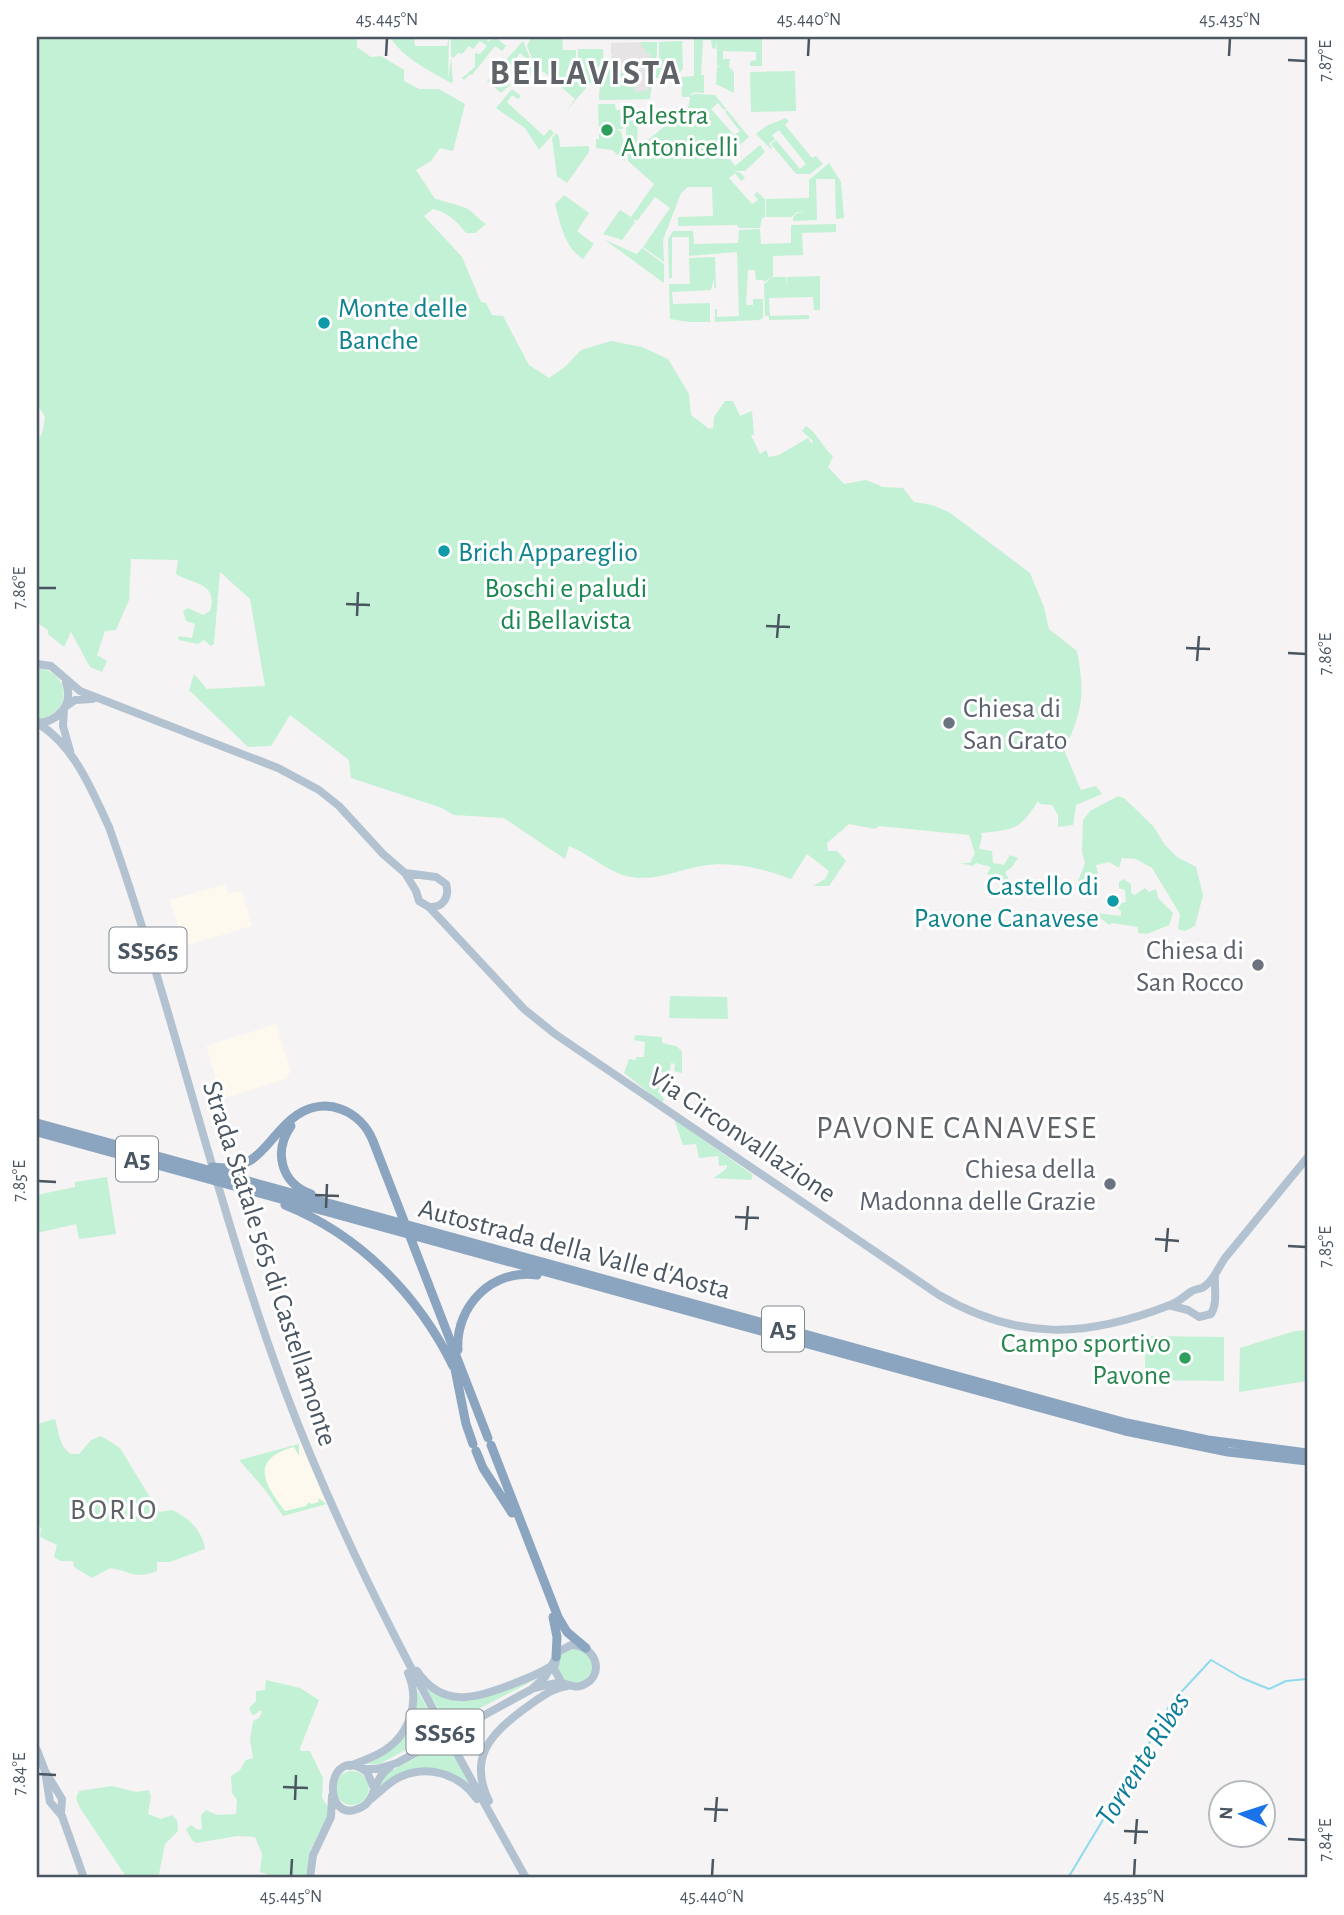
<svg xmlns="http://www.w3.org/2000/svg" width="1344" height="1915" font-family="'Alegreya Sans',sans-serif">
<style>
.commercial{fill:#fdf9ef}
.education{fill:#e6e4e5}
.green{fill:#c3f1d5}
.lines{fill:none;stroke-linecap:round;stroke-linejoin:round}
.stream{stroke:#90daee;stroke-width:2}
.major{stroke:#b3c2d1;stroke-width:8}
.highway{stroke:#8ba5c1;stroke-width:9}
.ticks{fill:none;stroke:#4a5661;stroke-width:2.5}
.leisure-dot{fill:#2e9e5b;stroke:#fff;stroke-width:2.5}
.culture-dot{fill:#0f9aa8;stroke:#fff;stroke-width:2.5}
.worship-dot{fill:#6b7280;stroke:#fff;stroke-width:2.5}
.labels{text-anchor:middle;stroke-width:6;stroke-linejoin:round;paint-order:stroke}
.shield{fill:#fff;stroke:#808990;stroke-width:2}
.shield-label{font-size:26px;font-weight:bold;fill:#4a5661}
.leisure-label{font-size:28px;fill:#27864d;stroke:#fff;text-anchor:start}
.culture-label{font-size:28px;fill:#0d838f;stroke:#fff;text-anchor:start}
.park-label{font-size:28px;fill:#17864f;stroke:#fff}
.worship-label{font-size:28px;fill:#5b616d;stroke:#fff;text-anchor:end}
.street-label{font-size:28px;fill:#4a5661;stroke:#fff}
.neighbourhood-label{font-size:30px;letter-spacing:2px;fill:#5f6368;stroke:#fff}
.water-label{font-size:30px;font-style:italic;fill:#0c7c9b;stroke:#fff}
.quarter-label{font-size:32px;letter-spacing:2px;fill:#5f6368;stroke:#fff}
.district-label{font-size:35px;font-weight:bold;letter-spacing:2px;fill:#5f6368;stroke:#fff}
.neatline{fill:none;stroke:#4a5661;stroke-width:2.5}
.ticks-label{font-size:18px;text-anchor:middle;fill:#4a5661}
</style>
<rect width="100%" height="100%" fill="#f5f3f3"/>
<!-- commercial -->
<path class="commercial" d="M225,884L228,894L242,891L252,926L184,946L170,900Z
M276,1024L291,1073L287,1074L288,1078L229,1097L224,1096L219,1090L206,1046Z
M302,1443L327,1504L283,1516L265,1490L239,1460Z"/>
<!-- education -->
<path class="education" d="M650,42V99L599,100L600,83L605,65L613,55H611V43Z"/>
<!-- green -->
<path class="green" d="M37,37H357V47L371,57L381,56L404,70V81L419,89H439L465,104L453,151L440,148L431,161L416,170L435,199C438,199 464,207 468,209C474,213 479,220 486,224L475,233H466C457,221 447,212 433,209L424,216L462,257L481,302L486,303L492,315L503,316L529,365L549,378L566,366L581,350L611,341L642,347L668,359L689,394L691,415L709,429L713,428L714,417L725,401H733L740,416L752,411L754,435H751L760,454L766,450L769,457L779,455L808,438L812,444L813,441L802,431L806,426C818,433 821,446 833,456L828,467L844,484L866,480L883,487L903,488L914,502L932,505L949,512L1030,573L1044,607L1049,629L1077,651C1085,694 1083,710 1064,750L1081,790L1096,786L1102,794L1076,805L1073,825L1058,827V815L1052,805L1040,804L1038,801C1019,831 1014,829 981,833L982,837L979,849L992,851L993,863L1004,865L1010,855L1018,858L1012,867L1005,872L1010,882L1005,886L987,874L991,867L976,863L973,866L960,863H970L975,853L969,835L879,826L875,829L849,824L827,843L828,851H837L846,861L829,886H813L825,879L829,871L807,854L791,879C763,868 731,861 701,866C678,870 656,881 632,877C609,874 590,854 569,846L565,859L504,818L454,815L442,808L351,778L349,760L290,715L271,746L248,747L189,690L194,674L207,689L265,686L250,599L220,572L214,644L211,646L204,640L198,644L179,640L178,636L192,638L195,624L186,621L183,611L188,608L203,615L210,611C219,582 191,584 176,574L178,560L131,559L129,600L116,630L105,631L97,655L107,661L102,672L90,667L71,632L64,647L48,634V630L37,623V445L43,430L45,417L37,404Z
M390,37H414L415,46H447L449,37L448,79L451,58L453,82L451,83C429,70 404,59 390,37Z
M451,37H490L487,40L488,42L495,37L506,46L502,51L495,46L472,75L470,74L464,80L462,78L475,67V53L480,54L487,46L480,41L473,49L469,46L462,54L458,53L453,58L451,56Z
M531,37H562L563,50H576V64L578,63V49H603L604,69L599,85L593,82V80L567,110L575,99L544,72L538,73L527,46Z
M694,37H762V66H750V61L756,60V52L723,51V59H730L729,67L734,72V93L716,84L717,67L721,66H717V40L716,49L712,48L711,40H703L701,75H704V93L694,92L689,96L695,94L715,95L726,109L724,110L718,103L711,109L734,135L740,131L725,112L727,110L749,137L727,156L728,158L754,138L729,158L735,166L760,145L765,152L745,171H733L741,173L745,178L741,181L735,173L729,178L752,204L758,200L754,195L757,192L765,199V217L762,218L760,228H739L737,225L678,226V217L713,216L712,187H688L681,193L663,240L664,262L643,247L670,208L655,197L637,221L633,219L635,222L622,240L603,234L620,210L631,217L654,184L628,161L627,148L625,149V161L612,150L596,148V139H599L598,104H615L616,110H623V129H616L621,131L623,141H626V117H638L637,149L689,106L690,97H682L681,77L694,76Z
M523,41L536,73L529,74L520,66L526,58L520,53L499,81L505,86L509,82L511,84L501,93L487,81Z
M682,41L683,69L676,77L653,78L659,64V42Z
M641,42H657C658,62 652,79 650,99L599,100C600,82 603,68 614,55V73H632L635,92L648,91V66L640,68V59H650V53H646V48H642Z
M795,71L796,111L751,112L750,72Z
M512,89L521,96L518,99L512,95L507,102L544,136L550,129L554,133L539,150L525,128L496,108Z
M786,118L789,121L785,125L812,158L816,156L823,164L810,174H796L771,144L776,140L800,169L806,164L779,130L772,135L775,139L769,144L772,148L771,149L756,134L766,126Z
M556,133L559,136L560,147L589,146V152L567,183L557,176L552,138Z
M829,163L841,182L844,218L836,219L835,179H816L817,220L793,221V217L797,213H806L797,212L791,217H766V199L809,198V180Z
M564,195L589,213L577,231L594,244L583,259C565,248 560,223 555,204Z
M836,224V232L802,233L803,255L773,256V276L764,282L763,280H756L755,270H748L746,305H753V299H763V318L759,320L715,322V309H717V317L739,316L737,252L689,256V237H672V278H669L668,239L673,231H693L694,244L738,243L739,230L760,229L761,244L791,243V225Z
M605,240L637,254L642,248L664,264V283Z
M715,257L716,288H714V278L711,290L672,292L673,304L710,303V322H689L670,319L669,284H690L689,258Z
M820,276V310H814L813,297L769,298L770,316L809,315V319L769,320V316H765L764,284L772,277H786V287L787,277Z
M37,668C72,671 73,716 37,719Z
M1118,796L1124,798L1153,826L1165,845L1177,857L1196,867L1203,895L1195,926L1185,931L1178,929L1180,914L1152,868L1136,859L1122,858L1119,868L1109,862L1096,865L1098,874L1082,889L1077,884L1085,863L1082,852L1083,820L1090,811Z
M1123,879L1131,884V893L1135,895L1145,888L1149,892L1156,889L1158,898L1173,913L1169,925L1147,934L1138,933V927L1112,923L1109,925L1102,919L1098,923L1078,913L1079,911L1121,916V911L1117,908L1118,904L1126,902L1125,890L1119,888V882Z
M670,996L727,997L728,1019L669,1018Z
M635,1035L662,1037V1043L676,1046L682,1051V1073L674,1071L675,1064L671,1063L670,1071L657,1073L660,1094L664,1099L662,1103L624,1073L629,1059L636,1060V1057H644L645,1042L634,1040Z
M674,1119L753,1175L751,1180L714,1178L727,1168V1165L719,1166L718,1156L699,1158L696,1144L683,1145Z
M107,1177L116,1234L79,1239L76,1224L37,1233V1195L75,1187V1182Z
M1307,1330V1381L1239,1392L1240,1348L1295,1331Z
M1145,1336L1224,1337V1381L1145,1380Z
M55,1419C59,1432 59,1446 71,1454H79L91,1440L101,1436L120,1448L159,1512L172,1510C189,1518 202,1530 205,1549L170,1562H157V1571C133,1580 131,1571 110,1568L92,1578L74,1567L73,1561H61L54,1557L57,1545L40,1537L41,1529L37,1522V1424Z
M299,1444V1456L294,1447C250,1459 263,1483 285,1511L306,1506L309,1502L311,1504L319,1502L318,1498L327,1504L283,1516L265,1490L239,1460Z
M558 1666a17 17 0 1 1 34 0a17 17 0 1 1-34 0Z
M538,1678L448,1725L426,1688L428,1686L453,1698Z
M266,1680L300,1688L319,1700L300,1748L301,1751H310L323,1778L322,1798L328,1807V1817L310,1850L306,1878H290L286,1876L268,1877L267,1874L260,1872L262,1854L255,1837L237,1836L196,1843L192,1840L186,1829L191,1825L198,1830L202,1829L201,1815L206,1810L217,1815L236,1814L237,1800L232,1793L231,1776L240,1770L246,1760L253,1758L250,1739L253,1721L259,1718L262,1712L260,1710L256,1714L252,1715L249,1708L256,1701V1691L265,1690Z
M416,1688L440,1731L378,1765L363,1763L387,1752L417,1702Z
M447,1741L470,1785L459,1778L428,1769L379,1788L381,1780L387,1773Z
M335 1788a17 17 0 1 1 34 0a17 17 0 1 1-34 0Z
M112,1786L136,1792L149,1790L151,1796L148,1814L161,1819L172,1815L177,1820L178,1831L165,1844L159,1874L152,1878H127L80,1808L76,1798L79,1791Z"/>
<g class="lines">
<!-- stream -->
<path class="stream" d="M1068,1878L1163,1720L1170,1704L1211,1660L1242,1678L1269,1689L1286,1681L1307,1679"/>
<!-- major -->
<path class="major" d="M37,664L51,666L80,691L278,768L319,790L339,806L383,854L405,873L416,891L419,901L429,907L524,1009L555,1034L939,1295C1018,1341 1086,1338 1170,1305C1179,1302 1184,1296 1192,1291C1195,1289 1199,1289 1202,1288C1213,1282 1218,1268 1225,1258L1307,1158
M65,707L75,700L92,699
M64,709L63,726L70,751
M37,723C58,722 74,704 66,683
M39,724C74,746 92,790 109,827C174,1011 216,1204 284,1388C348,1560 437,1719 526,1878
M405,873L436,877L446,884C450,897 443,908 429,907
M1172,1306L1188,1310L1199,1317L1211,1314C1218,1303 1214,1288 1215,1275
M417,1671C442,1708 475,1699 510,1685C523,1680 537,1675 550,1667
M534,1688C542,1687 553,1682 561,1683C569,1684 574,1689 583,1685C606,1675 596,1645 571,1645L558,1652L554,1669L562,1683
M37,1750L45,1771L62,1799L61,1813
M350,1766C360,1762 371,1758 380,1753C409,1737 421,1703 408,1673
M363,1769H377L397,1763L532,1689L545,1677L554,1661
M45,1771L50,1802L62,1816L84,1878
M374,1788L367,1772C325,1740 320,1829 362,1807C377,1799 371,1781 390,1767
M371,1799C380,1792 388,1783 398,1778C426,1764 459,1773 477,1799
M489,1801C468,1758 490,1734 524,1709C538,1699 550,1689 567,1686
M310,1878L313,1855L331,1817L332,1796"/>
<!-- highway -->
<path class="highway" d="M37,1123L1127,1423L1208,1440L1307,1453
M291,1126C273,1152 281,1183 311,1194
M37,1132L1125,1431L1228,1452L1307,1461
M212,1167C261,1174 266,1136 297,1115C326,1095 361,1111 373,1141L488,1438
M285,1205C360,1235 418,1295 453,1366
M458,1350C455,1306 493,1268 537,1275
M453,1359L466,1424L473,1444
M491,1445L558,1617L567,1632L586,1648
M476,1451L483,1468L512,1513
M553,1617L557,1637L556,1657"/>
</g>
<!-- ticks -->
<path class="ticks" d="M386,56L387,38M808,56L809,38M1229,56L1230,38M1288,60L1306,61M38,588H56M346,604L370,605M357,616L358,592M766,626L790,627M777,638L779,614M1186,648L1210,649M1288,653L1306,654M1197,661L1199,636M38,1181L56,1182M315,1195L339,1196M326,1208L327,1184M735,1217L759,1218M746,1230L748,1206M1155,1239L1179,1241M1288,1246L1306,1247M1166,1252L1168,1228M38,1774L56,1775M283,1787L308,1788M295,1800L296,1775M704,1809L728,1810M715,1822L717,1797M1124,1831L1148,1832M1288,1839L1306,1840M1135,1844L1137,1819M291,1876L292,1859M712,1876L713,1859M1134,1876L1135,1859"/>
<!-- markers -->
<g class="leisure-dot">
<circle cx="607" cy="130" r="7"/>
<circle cx="1185" cy="1358" r="7"/>
</g>
<g class="culture-dot">
<circle cx="324" cy="323" r="7"/>
<circle cx="444" cy="551" r="7"/>
<circle cx="1113" cy="901" r="7"/>
</g>
<g class="worship-dot">
<circle cx="949" cy="723" r="7"/>
<circle cx="1258" cy="965" r="7"/>
<circle cx="1110" cy="1184" r="7"/>
</g>
<g class="labels">
<!-- shield labels -->
<g class="shield">
<rect x="109.5" y="927.5" width="77" height="45" rx="5"/>
<rect x="116" y="1136.5" width="42" height="45" rx="5"/>
<rect x="762" y="1306.5" width="42" height="45" rx="5"/>
<rect x="406.5" y="1709.5" width="77" height="45" rx="5"/>
</g>
<g class="shield-label">
<text x="148" y="959">SS565</text>
<text x="137" y="1168">A5</text>
<text x="783" y="1338">A5</text>
<text x="445" y="1741">SS565</text>
</g>
<!-- leisure labels -->
<g class="leisure-label">
<text x="621" y="124">Palestra<tspan x="621" dy="32">Antonicelli</tspan></text>
<text x="1171" y="1352" text-anchor="end">Campo sportivo<tspan x="1171" dy="32">Pavone</tspan></text>
</g>
<!-- culture labels -->
<g class="culture-label">
<text x="338" y="317">Monte delle<tspan x="338" dy="32">Banche</tspan></text>
<text x="458" y="561">Brich Appareglio</text>
<text x="1099" y="895" text-anchor="end">Castello di<tspan x="1099" dy="32">Pavone Canavese</tspan></text>
</g>
<!-- park labels -->
<g class="park-label">
<text x="566" y="597">Boschi e paludi<tspan x="566" dy="32">di Bellavista</tspan></text>
</g>
<!-- worship labels -->
<g class="worship-label">
<text x="963" y="717" text-anchor="start">Chiesa di<tspan x="963" dy="32">San Grato</tspan></text>
<text x="1244" y="959">Chiesa di<tspan x="1244" dy="32">San Rocco</tspan></text>
<text x="1096" y="1178">Chiesa della<tspan x="1096" dy="32">Madonna delle Grazie</tspan></text>
</g>
<!-- street labels -->
<g class="street-label">
<text transform="translate(743 1134) rotate(34)" y="10">Via Circonvallazione</text>
<text transform="translate(575 1248) rotate(15)" y="10">Autostrada della Valle d'Aosta</text>
<text transform="translate(271 1263) rotate(72)" y="10">Strada Statale 565 di Castellamonte</text>
</g>
<!-- neighbourhood labels -->
<g class="neighbourhood-label">
<text x="114" y="1519">BORIO</text>
</g>
<!-- water labels -->
<g class="water-label">
<text transform="translate(1142 1759) rotate(-58)" y="10">Torrente Ribes</text>
</g>
<!-- quarter labels -->
<g class="quarter-label">
<text x="957" y="1138">PAVONE CANAVESE</text>
</g>
<!-- district labels -->
<g class="district-label">
<text x="586" y="84">BELLAVISTA</text>
</g>
</g>
<!-- border -->
<rect width="1344" height="1915" fill="none" stroke="#ffffff" stroke-width="77"/>
<!-- north arrow -->
<g transform="translate(1242 1814) rotate(273)"><circle r="33" fill="#ffffff" stroke="#b7bbc0" stroke-width="2"/>
<path d="M0-5L12 26L0 18L-12 26Z" fill="#1a73e8"/>
<text y="-10" font-size="19" font-weight="bold" text-anchor="middle" fill="#4a5661">N</text>
</g>
<rect x="38" y="38" width="1268" height="1838" class="neatline"/>
<g class="ticks-label">
<text x="387" y="25">45.445°N</text>
<text x="809" y="25">45.440°N</text>
<text x="1230" y="25">45.435°N</text>
<text transform="translate(1325 61) rotate(-90)" y="6">7.87°E</text>
<text transform="translate(19 588) rotate(-90)" y="6">7.86°E</text>
<text transform="translate(1325 654) rotate(-90)" y="6">7.86°E</text>
<text transform="translate(19 1181) rotate(-90)" y="6">7.85°E</text>
<text transform="translate(1325 1247) rotate(-90)" y="6">7.85°E</text>
<text transform="translate(19 1774) rotate(-90)" y="6">7.84°E</text>
<text transform="translate(1325 1840) rotate(-90)" y="6">7.84°E</text>
<text x="291" y="1902">45.445°N</text>
<text x="712" y="1902">45.440°N</text>
<text x="1134" y="1902">45.435°N</text>
</g>
</svg>
